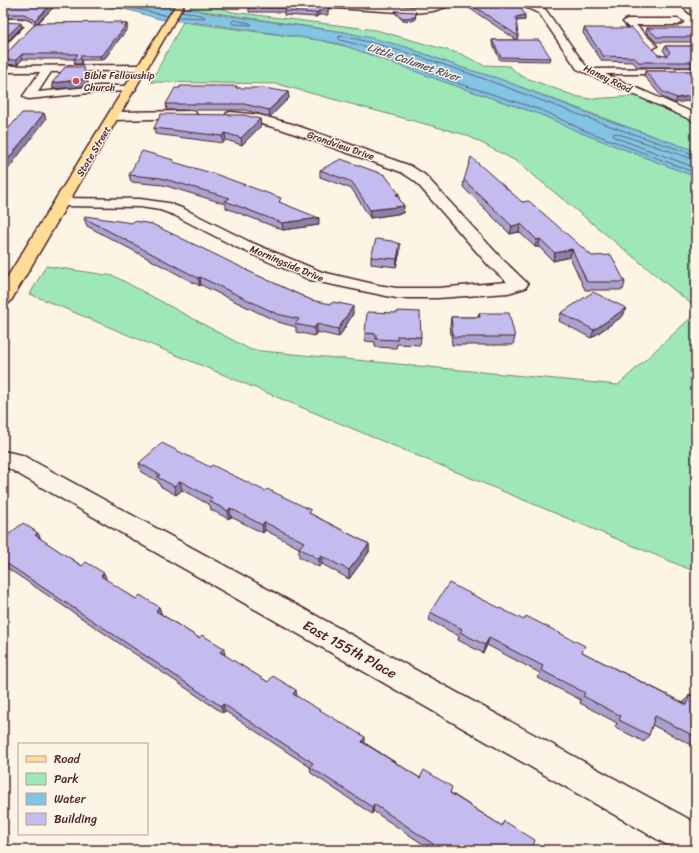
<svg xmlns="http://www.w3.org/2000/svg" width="699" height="853" font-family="Sriracha,sans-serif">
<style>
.green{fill:#9ee8b7;stroke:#748471}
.water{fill:#82c4e3;stroke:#6c8299}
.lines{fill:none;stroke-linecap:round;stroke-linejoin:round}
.shore{stroke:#606175;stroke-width:1}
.minor-casing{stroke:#4a1f2b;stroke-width:3}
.major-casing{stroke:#4a1f2b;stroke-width:3}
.minor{fill:#fcf5e5;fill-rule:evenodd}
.major{fill:#ffdd96;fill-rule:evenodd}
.wall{fill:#a9a2cd;stroke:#4a1f2b}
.shaded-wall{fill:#8984a7;stroke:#4a1f2b}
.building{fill:#c4bcee;stroke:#4a1f2b}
.poi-dot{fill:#d1495b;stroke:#fcf5e5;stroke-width:1.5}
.labels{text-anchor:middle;stroke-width:3;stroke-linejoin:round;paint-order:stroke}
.far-poi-label{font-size:10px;fill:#4a1f2b;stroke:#fcf5e5;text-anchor:start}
.far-street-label{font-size:10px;fill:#4a1f2b;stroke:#fcf5e5}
.far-water-label{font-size:11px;font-style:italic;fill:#5b5162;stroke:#fcf5e5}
.near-street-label{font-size:14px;fill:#4a1f2b;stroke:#fcf5e5}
</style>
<rect width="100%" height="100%" fill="#fcf5e5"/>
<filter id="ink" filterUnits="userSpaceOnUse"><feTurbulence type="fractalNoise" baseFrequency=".025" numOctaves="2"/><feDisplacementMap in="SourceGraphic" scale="8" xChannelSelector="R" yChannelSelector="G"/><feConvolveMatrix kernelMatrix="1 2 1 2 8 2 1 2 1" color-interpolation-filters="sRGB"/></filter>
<g filter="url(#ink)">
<!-- green -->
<path class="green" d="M193,4L219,7L232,12L376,30L461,54L483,65L509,66L521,76L575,96L590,99L637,96L696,122V151L622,125L497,78L463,68L406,47L344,32L190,9Z
M183,22L319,40L357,49L450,84L542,115L579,132L696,177V308L516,161L466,135L277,84L151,82Z
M46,266L114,276L251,350L618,385L696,313V572L30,294Z"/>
<!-- water -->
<path class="water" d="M92,3L170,4L209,13L344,32L372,38L406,47L463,68L497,78L598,117L696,151V177L579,132L542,115L450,84L340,44L319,40L209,24L159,19L133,11Z"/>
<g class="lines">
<!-- shore -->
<path class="shore" d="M111,3L168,16
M178,17L205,18L204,16L182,11
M234,20L250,23L252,25L233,24L232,22Z
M696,155C663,144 629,133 596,121C512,90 430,55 343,36L338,37L340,40L359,45L451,81L544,111L581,129L696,173
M696,160L616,133L613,134L614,137L696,168"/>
<defs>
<path id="minor" d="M299,3H345L414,7L441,3H454L453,5L433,11L414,13L303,6Z
M516,3H528L545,9L585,65L593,69L696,68V74H605L696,114V122L577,69L539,13Z
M678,3H687L696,10V17L693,16Z
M3,19C14,19 28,17 36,26L7,56L3,57V48L25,26L18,25H3Z
M628,19H678L683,22L678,25H636L657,46L652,49L648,48L625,24L623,22L625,20Z
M142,65L147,68L146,70L51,72L38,92L99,86H130L134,87L136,89L134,91L99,92L29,99L25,98L23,96L40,72H3V66Z
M191,111L195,112L197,115L195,118L114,120L110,119L108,116L110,113L114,112Z
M231,112L259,115L292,124L411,166L425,175L501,258L528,284L525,288L508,293L438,298H396L310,280L238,248L174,215L160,210L140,207L62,206L57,205L55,202L57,199L62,198L140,199L168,203L184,209L250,242L322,272L378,285L396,288H438L507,282L489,266L415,181L401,172L284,130L258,123L227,119L225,116L227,113Z
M3,451L22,455L696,823V850H676L8,468L3,467Z"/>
<path id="major" d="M177,3H185L12,299L9,303L3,304V284Z"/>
</defs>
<!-- minor casing -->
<use href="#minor" class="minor-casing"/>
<!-- major casing -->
<use href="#major" class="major-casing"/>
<!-- minor -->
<use href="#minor" class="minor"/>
<!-- major -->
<use href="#major" class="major"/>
</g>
<!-- wall -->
<path class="wall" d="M246,3H302L328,5V15H319L316,17L284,15V12H249V7H246Z
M371,3H418V5Z
M463,3H518L525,20L516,21L518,36L517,40L551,58L550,61L500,60L492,43V40H517L463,4Z
M3,4H52L53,8L38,23L127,24V29L105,58L101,60H81L82,64H75L74,59H23L18,64L3,65V54L7,53L35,24L25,18H3Z
M395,11L416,12L415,20L403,21L395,13Z
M584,28L658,55L667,56L663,50L665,46H696V67H637L633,62L602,61L583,33Z
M647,28L696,33V42H656L646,32Z
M645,71H696L675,103L662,97L644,76Z
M237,88L288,92L289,98L270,117L245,110H167L166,104Z
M260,119L261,126L242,145L226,140L223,143L155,134L154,128Z
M174,163L281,203L319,225L283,230L226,208V204L163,185L131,182L129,175Z
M320,170L399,194V199L404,206L403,213L370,218L352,189L320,177Z
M464,180L522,202L592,256L625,282L623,290H585L570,257L553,261L539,247H535L519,232L510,234L463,187Z
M84,218L247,270V271L311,300L353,314L339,337L317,332L315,336L296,332V327L278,322L201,285L200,286L87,226Z
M400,252L396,267L371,264V257Z
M626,308L623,316L591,338L559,321L561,313Z
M479,313L515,337L513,345H452L450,325L451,317H478Z
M365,333L421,337L420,345L397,344L396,348L375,347V342L365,341Z
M139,463L210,467L311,514L369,544V552L349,579L322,564L319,567L299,557V548L265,530L263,533L231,517L229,519L211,510L210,505L182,490L176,495L160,486L158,481L141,472Z
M3,539L42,540L82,566L136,599L159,607L161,614L199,638L224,648L225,656L268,682L297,697L365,743L420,778L451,793L539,850H432L373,811L372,814L311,773L310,767L225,711L223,713L7,568L3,571Z
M430,612L582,652L684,703L685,701L690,694L696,697V747L652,725L649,735L644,742L615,727L617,723L580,703L581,700L538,678L540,673L487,645L483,653L458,640L459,636L429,620Z"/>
<!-- shaded-wall -->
<path class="shaded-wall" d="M52,4L53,8L36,24L35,20Z
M319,11V15L316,17V13Z
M416,12L415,20L403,21V18Z
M525,15V20L515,21L516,17Z
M21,23L22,27L3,46V40Z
M127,24V29L105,58L101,60L100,56Z
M22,54L23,59L18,64L16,60Z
M7,69L9,74L3,79V73Z
M87,79L89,86L53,89L52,83Z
M288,92L289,98L270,117L269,110Z
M696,95V100L675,103L677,98Z
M44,113L46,119L3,176V166Z
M260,119L261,126L242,145L241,138Z
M225,133L226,140L223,143L222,136Z
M396,194H399L398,201Z
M404,206L403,213L370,218V210Z
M319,218V225L283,230L282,223Z
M521,224L519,232L510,234L512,226Z
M540,239L539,247H535L537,240Z
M400,244V252L396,267L397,259Z
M572,249L570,257L553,261L555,253Z
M200,277L201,285L200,286L198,278Z
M353,306V314L339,337L338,329Z
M626,308L623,316L591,338L594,330Z
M317,324V332L315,336L314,328Z
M180,481L182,490L176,495L174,486Z
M230,508L231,517L229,519L228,511Z
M264,522L265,530L263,533L262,525Z
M38,533L42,541L35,535Z
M369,544V552L349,579V570Z
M321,556L322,564L319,567V559Z
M3,562L7,568L3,571Z
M104,573L107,581L101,576Z
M159,607L162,615L156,611Z
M489,638L487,645L483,653L485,645Z
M224,648L225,656L220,652Z
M296,690L297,697L293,694Z
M223,704L225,711L223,713L221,706Z
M365,737V744L362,742Z
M374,804L373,811L372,814V807Z"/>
<!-- building -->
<path class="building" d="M250,3H302L328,5V11H319L316,13L284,11L287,8H249Z
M469,3H518L525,15L516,17L518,36Z
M3,4H52L35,20L24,14H3Z
M395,11L416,12L415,17L403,18Z
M3,22L21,23L3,40Z
M122,22L120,24H127L104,53L100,56H80L81,59H74L78,54H22L16,60H3V54L7,53L36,23Z
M584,28H632L658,55L667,56L670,52L665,46H696V62H638L634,57L603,56Z
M647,28H691L696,33V37H657Z
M492,40H539L551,58L501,57Z
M65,67H83L87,79L52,83Z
M3,69H7L3,73Z
M645,71H696V95L677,98L663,92Z
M180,86H237L236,88H264L288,92L269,110L244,104H166L175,88H180Z
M22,113H44L3,166V135Z
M161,114L244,115L260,119L241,138L225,133L222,136L154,128Z
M142,151L174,160L173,162L215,174L281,198L279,202L319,218L282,223L225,201L230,198L161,178L129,175Z
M471,157L522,202L529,201L592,256L611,255L625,282H587L572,249L555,253L540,239L537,240L521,224L512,226L464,180Z
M341,159L385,175L399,194H396L404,206L370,210L352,182L320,170Z
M85,216L132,223L134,221L152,224L247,270H246L311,300L331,304L333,302L353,306L338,329L317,324L314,328L295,324L299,319L277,314L200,277L198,278L84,218Z
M376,239L392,241L400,244L397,259L371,257Z
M593,292L626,308L594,330L561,313Z
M398,311L420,312L421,337L397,336V340L376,339V334L365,333L367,312L398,313Z
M479,313H509L515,337H453L451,317H480Z
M162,443L210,467L212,465L265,491L267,489L311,510L309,513L369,544L349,570L321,556L319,559L299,548L304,542L264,522L262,525L230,508L228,511L209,501L212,498L180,481L174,486L157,477L160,475L139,463Z
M23,523L38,533L35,535L82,566L86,562L104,573L101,576L136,599L140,595L159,607L156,611L199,638L202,635L224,648L220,652L268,682L273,676L296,690L293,694L365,737L362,742L420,778L424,770L452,787L450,793L502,826L504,821L535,840L533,846L539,850H442L374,804L372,807L310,767L313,763L223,704L221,706L3,561V539Z
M449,583L524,620L526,616L585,646L582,652L687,705L690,694L696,697V737L655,716L649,735L619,720L621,716L583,696L585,693L541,670L543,666L489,638L485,645L460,632L462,629L430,612Z"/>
</g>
<!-- markers -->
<circle class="poi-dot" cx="76" cy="81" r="4"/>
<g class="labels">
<!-- far-poi labels -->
<g class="far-poi-label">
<text x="84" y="79">Bible Fellowship<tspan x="84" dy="12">Church</tspan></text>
</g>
<!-- far-street labels -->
<g class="far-street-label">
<text transform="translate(608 78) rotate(26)" y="4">Haney Road</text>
<text transform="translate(341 145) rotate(19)" y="4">Grandview Drive</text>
<text transform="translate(93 151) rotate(-59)" y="4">State Street</text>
<text transform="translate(287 263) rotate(23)" y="4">Morningside Drive</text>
</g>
<!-- far-water labels -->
<g class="far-water-label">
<text transform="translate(414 62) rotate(19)" y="4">Little Calumet River</text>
</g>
<!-- near-street labels -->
<g class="near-street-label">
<text transform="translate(350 649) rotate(29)" y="5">East 155th Place</text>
</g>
</g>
<!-- margin -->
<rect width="699" height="853" fill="none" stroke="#fcf5e5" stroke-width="16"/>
<rect x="8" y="8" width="683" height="837" fill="none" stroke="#4a1f2b" stroke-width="1.5" filter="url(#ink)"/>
<!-- legend -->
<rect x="18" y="743" width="130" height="92" fill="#fcf5e5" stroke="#b59f9b"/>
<rect x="26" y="756" width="20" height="6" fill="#ffdd96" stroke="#b59f9b"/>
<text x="54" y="763" font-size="12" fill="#4a1f2b">Road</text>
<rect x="26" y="773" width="20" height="12" fill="#9ee8b7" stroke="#b59f9b"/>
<text x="54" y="783" font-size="12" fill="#4a1f2b">Park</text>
<rect x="26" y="793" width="20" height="12" fill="#82c4e3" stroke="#b59f9b"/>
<text x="54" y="803" font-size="12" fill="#4a1f2b">Water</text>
<rect x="26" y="813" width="20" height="12" fill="#c4bcee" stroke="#b59f9b"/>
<text x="54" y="823" font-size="12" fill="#4a1f2b">Building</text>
</svg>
